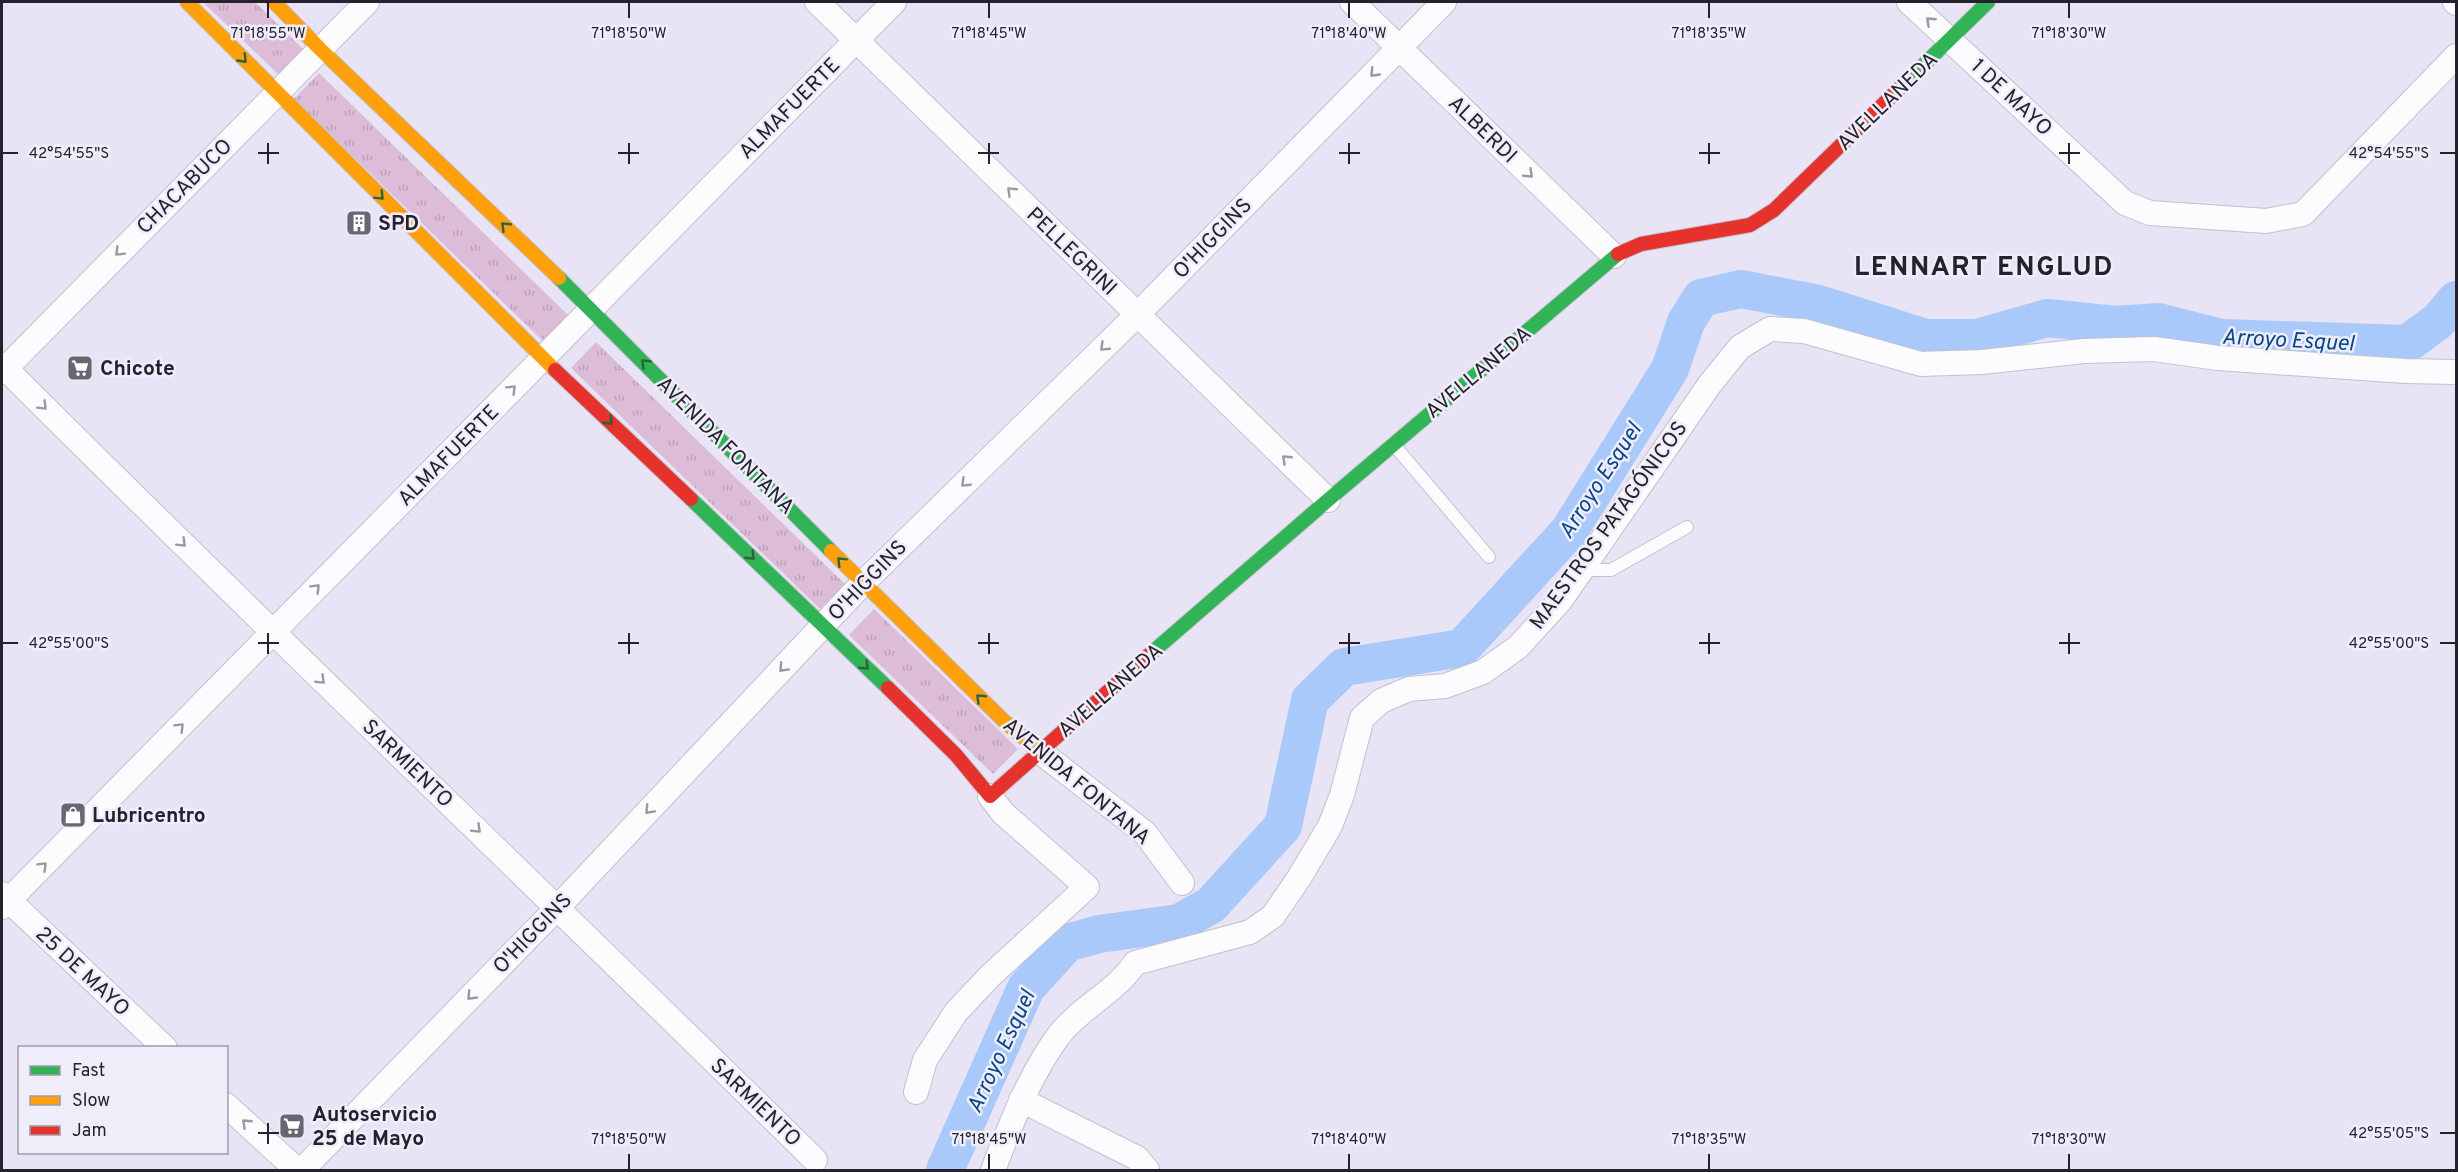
<svg xmlns="http://www.w3.org/2000/svg" width="2458" height="1172" font-family="Overpass,sans-serif">
<style>
.grass{fill:url(#grass-tufts)}
.lines{fill:none;stroke-linecap:round;stroke-linejoin:round}
.river{stroke:#a8c9f9;stroke-width:38}
.lane-casing{stroke:#c4c0ce;stroke-width:14}
.street-casing{stroke:#c4c0ce;stroke-width:26}
.fast-casing{stroke:#c4c0ce;stroke-width:16}
.slow-casing{stroke:#c4c0ce;stroke-width:16}
.jam-casing{stroke:#c4c0ce;stroke-width:16}
.lane{stroke:#fcfbfe;stroke-width:12}
.street{stroke:#fcfbfe;stroke-width:24}
.fast{stroke:#30b455;stroke-width:14}
.slow{stroke:#ff9f0a;stroke-width:14}
.jam{stroke:#e5322d;stroke-width:14}
.oneway{stroke:#9b99a0}
.oneway2{stroke:#2a643f}
.ticks{fill:none;stroke:#25222d;stroke-width:2}
.labels{text-anchor:middle;stroke-width:5;stroke-linejoin:round;paint-order:stroke}
.street-label{font-size:21px;fill:#25222d;stroke:#f0edfa}
.poi-label{font-size:21px;font-weight:bold;fill:#25222d;stroke:#f0edfa;text-anchor:start}
.water-label{font-size:22px;font-style:italic;fill:#03478a;stroke:#f0edfa}
.district-label{font-size:27px;font-weight:bold;letter-spacing:1.5px;fill:#25222d;stroke:#f0edfa}
.ticks-label{font-size:15px;text-anchor:middle;fill:#25222d;stroke:#f0edfa;stroke-width:5;stroke-linejoin:round;paint-order:stroke}
</style>
<defs>
<pattern id="grass-tufts" width="24" height="20" patternUnits="userSpaceOnUse" patternTransform="scale(1.5)"><rect width="24" height="20" fill="#dcbcd7"/><path d="M3 7l-1-3M5 7V3M7 7l1-3M15 17l-1-3M17 17v-4M19 17l1-3" fill="none" stroke="#bda1b9"/></pattern>
</defs>
<rect width="100%" height="100%" fill="#e8e3f5"/>
<!-- grass -->
<path class="grass" d="M203,2H255L304,50L279,75Z
M319,73L568,315L543,341L294,99Z
M596,342L845,584L820,609L571,368Z
M874,609L1018,749L993,774L849,635Z"/>
<g class="lines">
<!-- river -->
<path class="river" d="M945,1170L1026,988L1067,943L1099,934L1179,923L1211,905L1283,826L1310,700L1344,667L1462,648L1569,531L1670,369L1686,322L1701,298L1741,289L1819,304L1926,338H1977L2047,318L2116,325L2158,322L2221,338L2407,344L2438,321L2456,300"/>
<defs>
<path id="lane" d="M1394,445L1489,557
M1582,570H1611L1687,527"/>
<path id="street" d="M817,2L1328,500
M1352,2L1614,256
M1909,2L2125,203L2150,213L2266,221L2303,214L2456,56
M2455,2L2456,3
M2,365C270,633 545,894 815,1160
M2,372L367,2
M1039,751L1145,833L1182,883
M2,894L165,1048
M2,907L894,2
M916,1092L925,1060L956,1012L991,975L1087,887L1003,813L990,796
M1021,1100L1137,1158L1147,1170
M226,1105L297,1170
M302,1170L558,907L863,583L1137,315L1444,2
M993,1170C1011,1124 1029,1076 1059,1035C1081,1007 1116,992 1135,963L1250,932L1273,916L1299,878L1330,826L1342,795L1362,718L1381,701L1409,689L1445,686L1483,672L1518,647L1560,601L1710,384L1740,347L1770,329L1804,331L1921,364L1982,362L2084,351L2154,349L2218,358L2405,371L2456,372"/>
<path id="fast" d="M1908,80L1988,2
M559,278L831,551
M691,499L888,688
M1149,655L1328,500L1618,254"/>
<path id="slow" d="M187,2L555,370
M274,2L320,49L559,278
M831,551L1004,721L1039,751"/>
<path id="jam" d="M1618,254L1641,244L1750,225L1774,210L1908,80
M555,370L691,499
M888,688L956,755L990,796L1149,655"/>
</defs>
<!-- lane casing -->
<use href="#lane" class="lane-casing"/>
<!-- street casing -->
<use href="#street" class="street-casing"/>
<!-- fast casing -->
<use href="#fast" class="fast-casing"/>
<!-- slow casing -->
<use href="#slow" class="slow-casing"/>
<!-- jam casing -->
<use href="#jam" class="jam-casing"/>
<!-- lane -->
<use href="#lane" class="lane"/>
<!-- street -->
<use href="#street" class="street"/>
<!-- fast -->
<use href="#fast" class="fast"/>
<!-- slow -->
<use href="#slow" class="slow"/>
<!-- jam -->
<use href="#jam" class="jam"/>
</g>
<!-- one-way arrows -->
<defs><path id="oneway-chevron" d="M-2-3.5L2.5 0L-2 3.5" fill="none" stroke-width="1.6" stroke-linecap="round" stroke-linejoin="round" transform="scale(1.5)"/></defs>
<g class="oneway">
<use href="#oneway-chevron" transform="translate(1930 21) rotate(-137)"/>
<use href="#oneway-chevron" transform="translate(1374 73) rotate(134)"/>
<use href="#oneway-chevron" transform="translate(1529 174) rotate(44)"/>
<use href="#oneway-chevron" transform="translate(1011 191) rotate(-136)"/>
<use href="#oneway-chevron" transform="translate(119 252) rotate(135)"/>
<use href="#oneway-chevron" transform="translate(1104 347) rotate(136)"/>
<use href="#oneway-chevron" transform="translate(512 389) rotate(-45)"/>
<use href="#oneway-chevron" transform="translate(43 406) rotate(45)"/>
<use href="#oneway-chevron" transform="translate(1286 459) rotate(-136)"/>
<use href="#oneway-chevron" transform="translate(965 483) rotate(136)"/>
<use href="#oneway-chevron" transform="translate(182 543) rotate(45)"/>
<use href="#oneway-chevron" transform="translate(316 588) rotate(-45)"/>
<use href="#oneway-chevron" transform="translate(783 668) rotate(133)"/>
<use href="#oneway-chevron" transform="translate(321 680) rotate(44)"/>
<use href="#oneway-chevron" transform="translate(180 727) rotate(-45)"/>
<use href="#oneway-chevron" transform="translate(649 810) rotate(133)"/>
<use href="#oneway-chevron" transform="translate(477 829) rotate(44)"/>
<use href="#oneway-chevron" transform="translate(43 866) rotate(-45)"/>
<use href="#oneway-chevron" transform="translate(471 996) rotate(134)"/>
<use href="#oneway-chevron" transform="translate(246 1123) rotate(-137)"/>
</g>
<g class="oneway2">
<use href="#oneway-chevron" transform="translate(243 59) rotate(46)"/>
<use href="#oneway-chevron" transform="translate(380 196) rotate(45)"/>
<use href="#oneway-chevron" transform="translate(505 226) rotate(-136)"/>
<use href="#oneway-chevron" transform="translate(645 363) rotate(-135)"/>
<use href="#oneway-chevron" transform="translate(609 421) rotate(44)"/>
<use href="#oneway-chevron" transform="translate(751 556) rotate(44)"/>
<use href="#oneway-chevron" transform="translate(841 561) rotate(-135)"/>
<use href="#oneway-chevron" transform="translate(865 666) rotate(44)"/>
<use href="#oneway-chevron" transform="translate(980 698) rotate(-136)"/>
</g>
<!-- ticks -->
<path class="ticks" d="M268,3V18M629,3V18M989,3V18M1349,3V18M1709,3V18M2069,3V18M268,143V164M629,143V164M989,143V164M1349,143V164M1709,143V164M2069,143V164M3,153H18M258,153H279M618,153H639M978,153H999M1339,153H1360M1699,153H1720M2059,153H2080M2440,153H2455M268,633V654M629,633V654M989,633V654M1349,633V654M1709,633V654M2069,633V654M3,643H18M258,643H279M618,643H639M978,643H999M1339,643H1360M1699,643H1720M2059,643H2080M2440,643H2455M268,1123V1144M258,1133H279M2440,1133H2455M629,1154V1169M989,1154V1169M1349,1154V1169M1709,1154V1169M2069,1154V1169"/>
<!-- icons -->
<defs>
<symbol id="building-square" viewBox="-11 -11 22 22"><rect x="-9" y="-9" width="18" height="18" rx="4" fill="#696673" stroke="#f0edfa"/><path d="M-4-6H4V6H1V3H-1V6H-4ZM-2.5-4.3h1.7v1.8h-1.7ZM.8-4.3h1.7v1.8H.8ZM-2.5-1h1.7V.8h-1.7ZM.8-1h1.7V.8H.8Z" fill="#fff"/></symbol>
<symbol id="supermarket-square" viewBox="-11 -11 22 22"><rect x="-9" y="-9" width="18" height="18" rx="4" fill="#696673" stroke="#f0edfa"/><path d="M-6-5.5h2.5l.6 2H6L4.5 2H-2.5L-4.4-4H-6ZM-1.5 3.2a1.3 1.3 0 1 0 .1 0ZM3 3.2a1.3 1.3 0 1 0 .1 0Z" fill="#fff"/></symbol>
<symbol id="shop-square" viewBox="-11 -11 22 22"><rect x="-9" y="-9" width="18" height="18" rx="4" fill="#696673" stroke="#f0edfa"/><path d="M-5-2.5h2.3a2.7 3.5 0 0 1 5.4 0H5L5.5 6h-11ZM-1.5-2.5h3a1.5 2.3 0 0 0-3 0Z" fill="#fff"/></symbol>
</defs>
<g fill-rule="evenodd">
<use href="#building-square" x="344" y="208" width="30" height="30"/>
<use href="#supermarket-square" x="65" y="353" width="30" height="30"/>
<use href="#shop-square" x="58" y="800" width="30" height="30"/>
<use href="#supermarket-square" x="277" y="1111" width="30" height="30"/>
</g>
<g class="labels">
<!-- street labels -->
<g class="street-label">
<text transform="translate(2012 97) rotate(43)" y="7">1 DE MAYO</text>
<text transform="translate(1887 101) rotate(-44)" y="7">AVELLANEDA</text>
<text transform="translate(789 108) rotate(-45)" y="7">ALMAFUERTE</text>
<text transform="translate(1483 129) rotate(44)" y="7">ALBERDI</text>
<text transform="translate(184 186) rotate(-45)" y="7">CHACABUCO</text>
<text transform="translate(1212 238) rotate(-46)" y="7">O'HIGGINS</text>
<text transform="translate(1072 251) rotate(44)" y="7">PELLEGRINI</text>
<text transform="translate(1478 372) rotate(-40)" y="7">AVELLANEDA</text>
<text transform="translate(726 445) rotate(45)" y="7">AVENIDA FONTANA</text>
<text transform="translate(448 455) rotate(-45)" y="7">ALMAFUERTE</text>
<text transform="translate(1608 525) rotate(-54)" y="7">MAESTROS PATAGÓNICOS</text>
<text transform="translate(867 580) rotate(-46)" y="7">O'HIGGINS</text>
<text transform="translate(1110 690) rotate(-41)" y="7">AVELLANEDA</text>
<text transform="translate(408 763) rotate(44)" y="7">SARMIENTO</text>
<text transform="translate(1077 781) rotate(40)" y="7">AVENIDA FONTANA</text>
<text transform="translate(532 933) rotate(-46)" y="7">O'HIGGINS</text>
<text transform="translate(83 971) rotate(43)" y="7">25 DE MAYO</text>
<text transform="translate(756 1102) rotate(44)" y="7">SARMIENTO</text>
</g>
<!-- poi labels -->
<g class="poi-label">
<text x="378" y="230">SPD</text>
<text x="100" y="375">Chicote</text>
<text x="92" y="822">Lubricentro</text>
<text x="312" y="1121">Autoservicio<tspan x="312" dy="24">25 de Mayo</tspan></text>
</g>
<!-- water labels -->
<g class="water-label">
<text transform="translate(2288 339) rotate(3)" y="8">Arroyo Esquel</text>
<text transform="translate(1599 480) rotate(-57)" y="8">Arroyo Esquel</text>
<text transform="translate(1000 1051) rotate(-65)" y="8">Arroyo Esquel</text>
</g>
<!-- district labels -->
<g class="district-label">
<text x="1984" y="275">LENNART ENGLUD</text>
</g>
</g>
<g class="ticks-label">
<text x="268" y="38">71°18'55"W</text>
<text x="629" y="38">71°18'50"W</text>
<text x="989" y="38">71°18'45"W</text>
<text x="1349" y="38">71°18'40"W</text>
<text x="1709" y="38">71°18'35"W</text>
<text x="2069" y="38">71°18'30"W</text>
<text x="69" y="158">42°54'55"S</text>
<text x="2389" y="158">42°54'55"S</text>
<text x="69" y="648">42°55'00"S</text>
<text x="2389" y="648">42°55'00"S</text>
<text x="2389" y="1138">42°55'05"S</text>
<text x="629" y="1144">71°18'50"W</text>
<text x="989" y="1144">71°18'45"W</text>
<text x="1349" y="1144">71°18'40"W</text>
<text x="1709" y="1144">71°18'35"W</text>
<text x="2069" y="1144">71°18'30"W</text>
</g>
<!-- border -->
<rect width="2458" height="1172" fill="none" stroke="#25222d" stroke-width="6"/>
<!-- legend -->
<rect x="18" y="1046" width="210" height="108" fill="#f0edfa" stroke="#9f9ca8" stroke-width="1.5"/>
<rect x="30" y="1066" width="30" height="9" fill="#30b455" stroke="#9f9ca8" stroke-width="1.5"/>
<text x="72" y="1076" font-size="18" fill="#25222d">Fast</text>
<rect x="30" y="1096" width="30" height="9" fill="#ff9f0a" stroke="#9f9ca8" stroke-width="1.5"/>
<text x="72" y="1106" font-size="18" fill="#25222d">Slow</text>
<rect x="30" y="1126" width="30" height="9" fill="#e5322d" stroke="#9f9ca8" stroke-width="1.5"/>
<text x="72" y="1136" font-size="18" fill="#25222d">Jam</text>
</svg>
